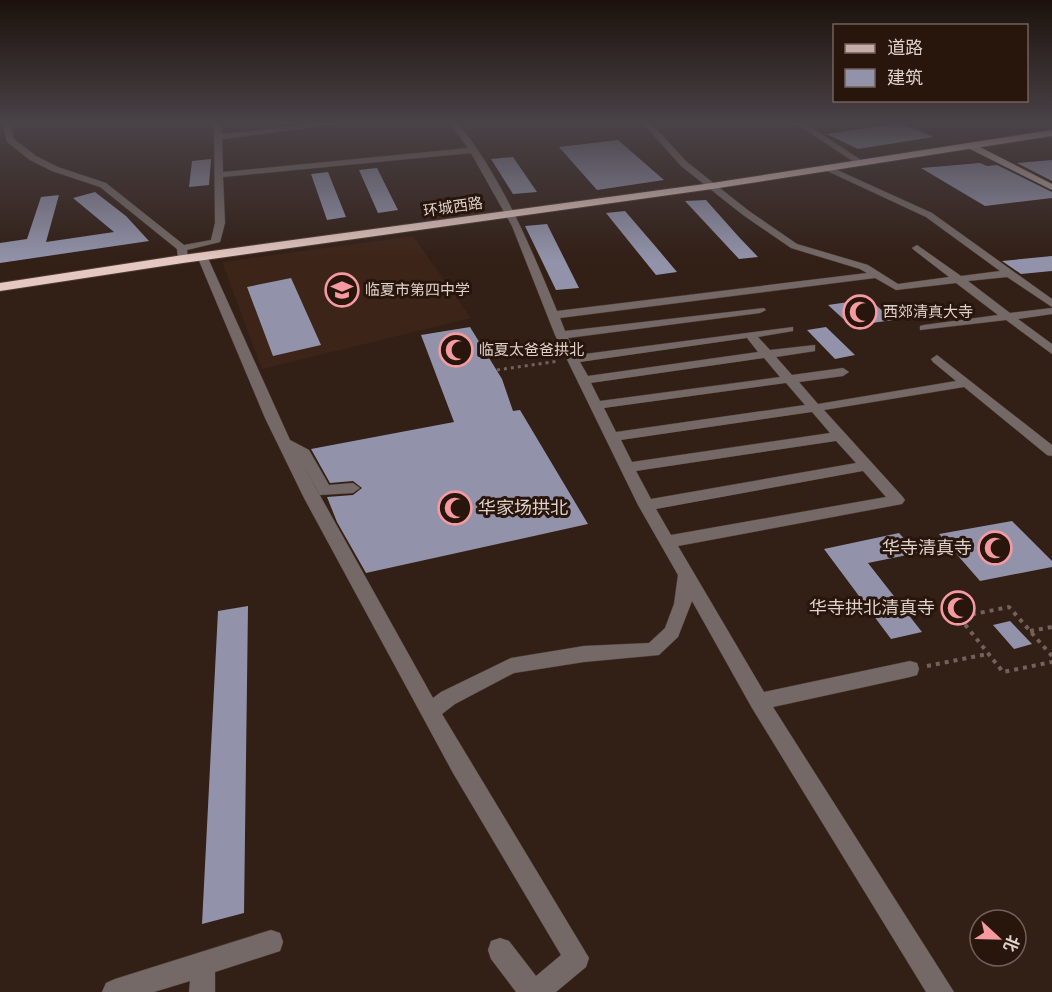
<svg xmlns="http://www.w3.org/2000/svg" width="1052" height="992" font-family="'Fira Sans Condensed','Noto Sans SC',sans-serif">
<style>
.built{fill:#3d2418}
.building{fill:#9293aa}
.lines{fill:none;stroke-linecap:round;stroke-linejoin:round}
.minor-casing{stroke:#4e3c33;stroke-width:1}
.major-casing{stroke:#4e3c33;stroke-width:1}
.highway-casing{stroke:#4e3c33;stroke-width:2}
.path-far1{stroke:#72625a;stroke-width:3;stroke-dasharray:3 4;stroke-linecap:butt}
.path{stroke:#72625a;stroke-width:4;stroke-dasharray:4 5;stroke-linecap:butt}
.minor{fill:#746966;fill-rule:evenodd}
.major{fill:#c5ada7;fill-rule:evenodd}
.highway{fill:#e5c8c1;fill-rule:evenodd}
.labels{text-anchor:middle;stroke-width:6;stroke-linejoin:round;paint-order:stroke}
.far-street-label{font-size:15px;fill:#dfd2cc;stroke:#28160d}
.far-poi-label{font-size:15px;fill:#dfd2cc;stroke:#28160d;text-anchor:start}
.poi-label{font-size:18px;fill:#dfd2cc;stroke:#28160d;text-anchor:end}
</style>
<rect width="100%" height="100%" fill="#321f16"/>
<!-- built -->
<path class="built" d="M413,236L471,318L262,369L222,262Z"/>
<!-- building -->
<path class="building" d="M900,123L933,137L858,149L827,134Z
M618,140L664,180L597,190L559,147Z
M513,157L537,192L513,194L491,159Z
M211,159L209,185L189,187L192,161Z
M1052,160V181L1017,163Z
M980,163L987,166L997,165L1052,192V198L985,206L921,168Z
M377,168L398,210L378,213L359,170Z
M328,172L346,217L327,220L311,174Z
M95,192L126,216L149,241L0,263V243L27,239L41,197L59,195L46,242L114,232L73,198Z
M706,200L738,236L758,257L739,259L685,201Z
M625,211L656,247L677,272L656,275L606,213Z
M547,224L579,288L556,290L525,226Z
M1052,256V271L1021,274L1002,261Z
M291,278L321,345L273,356L247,287Z
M869,299L893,320L851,326L828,305Z
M470,327L502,379L513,411L520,410L588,524L366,573L337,522L327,497L353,495L362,488L353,481L330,483L311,449L454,422L421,335Z
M826,327L855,355L835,359L807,330Z
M1012,521L1052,561V567L980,581L939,534Z
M899,533L917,553L868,563L922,632L891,639L824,549Z
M248,606L244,913L202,924L218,611Z
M1010,621L1032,644L1014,649L993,625Z"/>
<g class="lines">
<defs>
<path id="minor" d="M8,122H16L12,130L14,139L36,156L58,167L106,183L184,245L211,240L215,223L214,122H222V134L331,122H354L222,139L223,172L468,148L449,122H457C502,177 530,246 557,311L867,273L860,269L791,248L743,215L681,166L642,122H650L687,162L749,211L797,244L868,265L898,284L949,277L914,250L912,248L917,245L961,276L1000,271L926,217L823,169L822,167L826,165L932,213L1052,299V307L1007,277L968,281L1010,313L1052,308V314L1018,319L1052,344V354L1006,320L920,330V326L924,325L998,315L956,283L896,290L875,278L560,318L565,331L764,308L766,310L760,313L568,338L577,355L793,327V331L758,337L770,350L815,345V351L776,357L792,375L843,368L849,372L843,376L799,382L818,404L956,381L933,362L931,359L937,355L1052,445V456L1047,455L964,387L824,410L902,496L905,500L902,504L678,546L764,692L910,661L917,663L919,669L917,675L910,677L773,707L954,992H926L752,708L692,601L678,637L659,655L584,662L514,673L455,704L442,714L589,958L586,967L556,992H516L491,959L488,950L491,941L500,938L509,941L536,976L561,955L453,773L304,498L265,418L197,256L202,253L207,256L290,440L309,450L329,485L353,483L360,488L353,493L320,495L298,456L433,698L441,692L511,658L584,646L649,643L665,628L674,604L678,575L638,505L555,335L512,226L471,153L223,177L225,223L220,242L187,250L188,259L183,262L178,259L177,249L100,187L52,171L30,160L7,142L4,130ZM747,338L758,352L588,376L580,362ZM764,358L780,377L600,401L591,383ZM786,383L805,405L616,432L604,408ZM812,412L830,433L632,462L621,440ZM836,441L856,463L651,499L636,471ZM863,471L886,497L671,535L656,509Z
M794,122H803L864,162L857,164Z
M271,930L280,933L283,942L280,951L215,972V992H189L190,981L154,992H102L106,983L115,979Z"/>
<path id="major" d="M970,145H976L1052,184V190L970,149Z"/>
<path id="highway" d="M1052,130V136L712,189L183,263L0,291V283L183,255L712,183Z"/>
</defs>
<!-- minor casing -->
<use href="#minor" class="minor-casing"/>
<!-- major casing -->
<use href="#major" class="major-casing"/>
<!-- highway casing -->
<use href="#highway" class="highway-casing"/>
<!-- path-far1 -->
<path class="path-far1" d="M497,370L559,361"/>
<!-- path -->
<path class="path" d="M1030,631L1052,627
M1052,656L1009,607L959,617L1003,672L1052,662
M927,666L988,654"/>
<!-- minor -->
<use href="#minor" class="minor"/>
<!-- major -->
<use href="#major" class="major"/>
<!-- highway -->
<use href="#highway" class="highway"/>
</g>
<!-- sky -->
<linearGradient id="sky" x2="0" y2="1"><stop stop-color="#1c110c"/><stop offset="0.47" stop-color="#494247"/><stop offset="1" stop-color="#494247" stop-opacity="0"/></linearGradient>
<rect width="1052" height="261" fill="url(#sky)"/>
<!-- icons -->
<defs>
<symbol id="school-ring" viewBox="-11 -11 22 22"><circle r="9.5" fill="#28160d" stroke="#f49aa0" stroke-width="1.5"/><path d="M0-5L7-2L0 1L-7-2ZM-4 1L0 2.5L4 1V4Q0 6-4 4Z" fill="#f49aa0"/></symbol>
<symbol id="mosque-ring" viewBox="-11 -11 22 22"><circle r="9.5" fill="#28160d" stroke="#f49aa0" stroke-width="1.5"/><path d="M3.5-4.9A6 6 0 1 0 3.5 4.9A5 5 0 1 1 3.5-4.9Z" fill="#f49aa0"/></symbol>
</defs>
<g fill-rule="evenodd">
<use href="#school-ring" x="323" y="271" width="38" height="38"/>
<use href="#mosque-ring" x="841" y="293" width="38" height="38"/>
<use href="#mosque-ring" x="437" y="331" width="38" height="38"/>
<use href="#mosque-ring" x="436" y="489" width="38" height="38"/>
<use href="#mosque-ring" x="976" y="529" width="38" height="38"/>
<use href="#mosque-ring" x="939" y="589" width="38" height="38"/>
</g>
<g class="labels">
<!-- far-street labels -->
<g class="far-street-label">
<text transform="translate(453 207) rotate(-8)" y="5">环城西路</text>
</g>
<!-- far-poi labels -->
<g class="far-poi-label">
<text x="365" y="295">临夏市第四中学</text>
<text x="883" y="317">西郊清真大寺</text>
<text x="479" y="355">临夏太爸爸拱北</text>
</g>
<!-- poi labels -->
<g class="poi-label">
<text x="478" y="514" text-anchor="start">华家场拱北</text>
<text x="972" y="554">华寺清真寺</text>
<text x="935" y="614">华寺拱北清真寺</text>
</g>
</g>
<!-- legend -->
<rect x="833" y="24" width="195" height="78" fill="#28160d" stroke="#716159" stroke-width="1.5"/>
<rect x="845" y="44" width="30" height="9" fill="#c5ada7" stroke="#716159" stroke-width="1.5"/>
<text x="887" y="54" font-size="18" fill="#dfd2cc">道路</text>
<rect x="845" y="69" width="30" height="18" fill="#9293aa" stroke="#716159" stroke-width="1.5"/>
<text x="887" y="84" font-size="18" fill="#dfd2cc">建筑</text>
<!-- north arrow -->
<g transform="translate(998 938) rotate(112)"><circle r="28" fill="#28160d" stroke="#716159" stroke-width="1.5"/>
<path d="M0-4.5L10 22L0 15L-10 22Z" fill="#f49aa0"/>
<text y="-9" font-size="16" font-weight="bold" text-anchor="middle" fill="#dfd2cc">北</text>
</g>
</svg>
